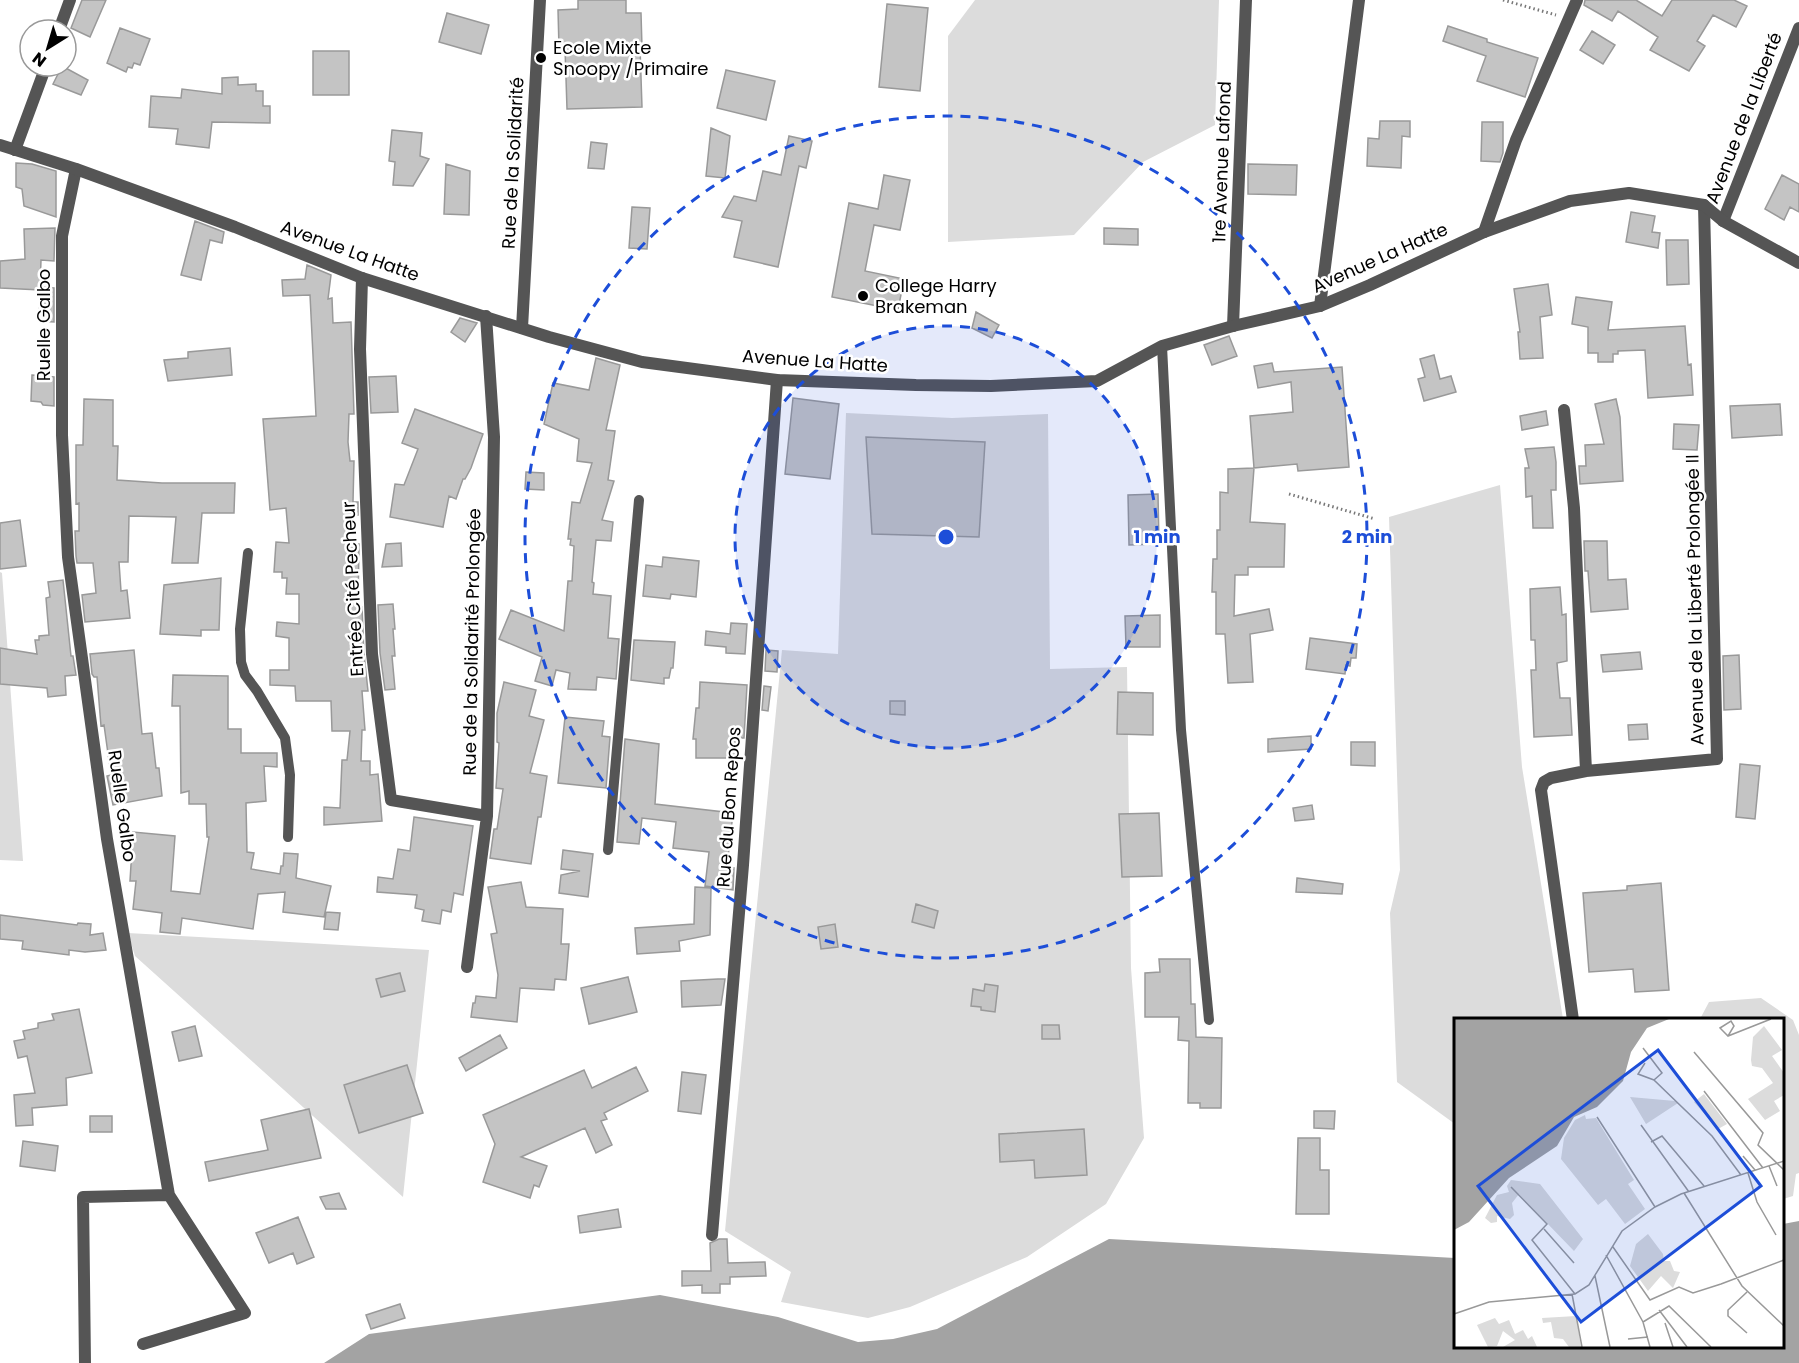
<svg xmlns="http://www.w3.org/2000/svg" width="1799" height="1363" font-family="Poppins,sans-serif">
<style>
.green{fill:#dcdcdc}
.water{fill:#a3a3a3}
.building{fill:#c4c4c4;stroke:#999;stroke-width:1.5}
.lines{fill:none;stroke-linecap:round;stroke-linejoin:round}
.path{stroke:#777;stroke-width:3;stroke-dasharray:1.5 3;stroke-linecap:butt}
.service{stroke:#555;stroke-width:10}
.minor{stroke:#555;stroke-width:12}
.tertiary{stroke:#555;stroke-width:12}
.ring{fill:none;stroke:#1d4ed8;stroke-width:3;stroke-dasharray:10 8}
.poi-dot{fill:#000;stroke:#fff;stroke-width:2}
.labels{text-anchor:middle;stroke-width:5;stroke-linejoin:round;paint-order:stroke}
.poi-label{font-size:18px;fill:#000;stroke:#fff;text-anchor:start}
.street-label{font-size:18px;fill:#000;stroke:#fff}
.inset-road{fill:none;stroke:#999;stroke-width:1.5}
.view{fill:#1d4ed8;fill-opacity:0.15;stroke:#1d4ed8;stroke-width:3}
.inset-edge{fill:none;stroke:#000;stroke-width:3}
.centre{fill:#1d4ed8;stroke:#fff;stroke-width:3}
.ring-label{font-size:18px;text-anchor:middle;font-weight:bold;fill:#1d4ed8;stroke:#fff;stroke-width:5;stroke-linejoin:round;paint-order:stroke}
</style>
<rect width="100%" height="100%" fill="#fff"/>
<!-- green -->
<path class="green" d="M975,0H1219L1215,125L1143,162L1074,235L948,242V36Z
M846,413L952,418L1048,414L1050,669L1127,667L1131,968L1144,1138L1106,1204L1027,1257L910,1307L868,1318L781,1302L791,1272L725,1231L782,650L838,654Z
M1500,485L1522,767L1563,1019L1456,1020L1455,1124L1397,1082L1390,913L1400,870L1389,517Z
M0,572L2,573L23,861L0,860Z
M128,933L429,950L403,1197L135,956Z
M1761,998L1793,1020L1799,1035V1173L1796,1174L1793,1196L1783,1199L1782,1020L1700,1019L1709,1002Z"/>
<!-- water -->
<path class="water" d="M1799,1221V1363H324L369,1334L660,1295L778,1317L858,1342L893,1339L937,1329L1109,1239L1455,1258L1456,1346H1782L1783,1224Z"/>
<!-- building -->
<path class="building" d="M82,0H106L90,37L71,28Z
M578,0H626V13H641L642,47H640L642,107L567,109L565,48H559L558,10L578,9Z
M1585,0H1636L1662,16L1672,0H1734L1747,6L1736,27L1713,15L1697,41L1705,46L1689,71L1650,50L1658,37L1618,11L1612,21L1584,5Z
M887,4L928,8L920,91L879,87Z
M447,13L489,25L481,54L439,42Z
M1448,26L1487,39V42L1538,58L1525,97L1477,81L1486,56L1443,41Z
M120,28L150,39L140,65L134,63L132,68L128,67L126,72L107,63Z
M1592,31L1615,45L1603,64L1580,50Z
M313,51H349V95H313Z
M62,66L88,80L81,95L53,84Z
M726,70L775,81L766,120L717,108Z
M238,77V85L256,84V91H263V106H270V123L212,122L209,148L176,144L178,129L149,127L151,96L181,98L182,89L222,94V78Z
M1380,121H1410V137L1402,136L1401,168L1367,166L1368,138L1379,139Z
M1482,122H1503V153L1500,162L1481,161Z
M711,128L730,136L725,178L706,176Z
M392,130L422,133L420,156L429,159L413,186L393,185L395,162L389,161Z
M789,136L812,141L806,168L799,166L778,267L734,257L742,221L722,217L734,196L756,201L763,171L781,175Z
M591,142L607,144L604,169L588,168Z
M16,163L32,164L56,171V217L24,206L22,189L16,187Z
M446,164L470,171L469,215L444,214Z
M1248,164L1297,165L1296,195L1248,194Z
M884,175L910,180L900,230L874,225L865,271L904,279L898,310L832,297L849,203L878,209Z
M1782,175L1799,184V212L1790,207L1784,220L1765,209Z
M632,207L650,208L647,249L629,248Z
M1631,212L1655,216L1652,232L1660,233L1658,248L1626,242Z
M195,221L224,232L222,243L210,240L201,280L181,275Z
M55,228L54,261L41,260L40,290L0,288V261L25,259L24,229Z
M1104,228L1138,229V245L1104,244Z
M1666,240H1688L1689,284L1667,285Z
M307,265L331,275L328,299L332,298L333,323L351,322L354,414H349L348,442L350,461H354L353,502H358V515L348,516V544H359L358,607H362L364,654L368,691H362L365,730H362L361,761H370V775L378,774L382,821L324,825V807L340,808L342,760H347L350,731H332L331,701H296L295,686L270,685V670H289V638L276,636L277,622L299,624V594H286L287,578H282V572H274L276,542L289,543L286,508L270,510L263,419L316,416L310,295L283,296L282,280L305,279Z
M1548,284L1552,315L1540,317L1543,358L1520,359L1518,332H1520L1514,289Z
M42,287L54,288V322L38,321Z
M1576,297L1612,302L1608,330L1685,326L1688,365L1691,364L1693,395L1648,398L1645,350L1618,351V354H1613V362H1598V353H1588V327L1572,324Z
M976,312L999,325L992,338L972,328Z
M460,318L477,323L465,342L451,332Z
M1229,336L1237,356L1212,365L1204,345Z
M230,348L232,375L168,381L164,360L188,358V352Z
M1434,355L1440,379L1451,376L1456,392L1424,401L1418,379L1425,377L1420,359Z
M596,358L620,365L606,430L615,431L608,480L614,481L602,520L613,522L611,541L596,540L592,582L594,583L593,594L611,596L608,638L619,639L616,679L597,677L596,690L568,689L570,673L556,670L552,686L535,681L542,657L499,639L511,610L564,631L568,581H572L574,546L570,545L571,539H568L572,502L580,503L592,463L577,461L579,439L544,424L553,383L589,390Z
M1272,363L1274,372L1342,367L1349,467L1298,471L1297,464L1254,468L1250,522L1285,524L1284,567H1248V575H1235L1234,616L1269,609L1273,630L1250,634L1253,682L1228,683L1225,634H1216V592H1212L1213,559H1217V530H1220V492L1228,493V469L1254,468L1250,416L1293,412L1291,382L1258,388L1254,366Z
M32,375L54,377V406L43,405L41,402L31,401Z
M396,376L398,412L371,413L369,377Z
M793,398L839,404L830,479L785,474Z
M84,399L113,400V446H118L117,480L162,483H235L234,513H202L198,563H172L176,517L129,516L128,562H119L121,591L127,590L130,618L85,622L82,595L96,593L93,563H77L76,556L75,531H79V503L76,504V445H83Z
M1616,399L1620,417L1623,481L1580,484L1579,466H1586L1585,445L1604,444L1595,404Z
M1780,404L1782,435L1732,438L1730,406Z
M415,409L483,434L471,468L465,479H463L456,499L449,496L443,527L390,517L395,484L404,485L418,449L402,443Z
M1546,411L1548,425L1522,430L1520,416Z
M1674,424L1699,425L1697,450L1673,449Z
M866,437L985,442L979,537L872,534Z
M1554,447L1556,462V490H1551L1553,528H1533L1532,496L1526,497L1525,468H1529L1525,449Z
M526,472L544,473V490L525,489Z
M1158,494L1159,544L1129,545L1128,495Z
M20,520L26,566L0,569V523Z
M1584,541H1607L1608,580L1626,579L1628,609L1591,612L1588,571H1585Z
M401,543L402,566L382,567L386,544Z
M663,557L699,561L696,597L671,594L670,599L643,596L646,565L662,567Z
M221,578L219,630H201V636L160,634L164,585Z
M63,580L71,656H73L76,675L65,676L66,695L48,697L47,688L0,684V648L37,654L35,640H39V636L49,635L46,598L50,597L48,582Z
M1560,587L1562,615L1566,614L1567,661L1557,663L1560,698H1570L1572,735L1534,737L1531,670H1536L1535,640H1531L1530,589Z
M393,604L395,629H393L395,656H392L395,689L385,690L380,653L378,605Z
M1160,615V647H1126L1125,616Z
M731,623L747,624L745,654L726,653V647L705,645L706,631L730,634Z
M1310,638L1357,644L1356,658H1351L1350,666L1346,665L1345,674L1306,669Z
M634,640L675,642L673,668H671L669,678H664V684L631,680Z
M134,650L142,734L152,733L156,768H159L162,796L113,805L107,776L111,775L104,725L101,726L97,677H94L92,674L90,654Z
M766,650L778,651L777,672L765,671Z
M1640,652L1642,669L1603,672L1601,655Z
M1739,655L1741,709L1724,710L1723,656Z
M173,675L228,676V729H241V753H277V767L264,766L266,801L246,803L247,852L254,853L251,869L280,874L281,866H283L284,853L298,854L296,878L331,886L324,917L283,912L285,892L258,894L253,929L182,918L180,934L160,932L162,913L133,909L136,881H130L133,832L175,836L171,891L200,894L209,837H207L206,804H189V791L181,793L180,706H172Z
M504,682L536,690L529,716L544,720L530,773L547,776L541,817H538L531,864L490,858L494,829H497L503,789L496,788L499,743L497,742V713Z
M700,682L747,685L744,738H735L736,758H696V739H693L696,708H699Z
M764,686L771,687L768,711L762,710Z
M1118,692L1153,693V735L1117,734Z
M890,701H905V715L890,714Z
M565,717L604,721L602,736L610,737L606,788L558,783Z
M1647,724L1648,739L1629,740L1628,725Z
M1311,736V749L1268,752V739Z
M625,739L659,744L655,804L733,813L727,867L734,868L733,890L705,886L709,852L673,848L676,822L642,818L639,844L617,842Z
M1351,742H1375V766L1351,765Z
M1740,764L1760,766L1755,819L1736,817Z
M1312,805L1314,819L1295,821L1293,808Z
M1159,813L1162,876L1122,877L1119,814Z
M414,817L473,826L463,895L454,893L451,912L442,910L440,924L422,921L424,910L415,908L417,895L377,892L378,877L393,879L398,849L410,851Z
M563,850L593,854L588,897L559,893L561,875L580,871L561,869Z
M1297,878L1343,884L1342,894L1296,892Z
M521,882L526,907L563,909L561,944H569L566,980L555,979L554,990L520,988L517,1022L471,1017L473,1003H475L476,996L496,998L498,975L491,934L497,933L488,887Z
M1661,883L1669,990L1635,992L1633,969L1589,972L1583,893L1627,890V886Z
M695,887L711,888L710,935L679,941L680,951L637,954L635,928L694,924Z
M916,904L938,911L934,928L912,922Z
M326,912L340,913L338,930L324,929Z
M0,915L77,925L78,923L91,924L90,935L103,933L106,950L85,952L69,950V955L22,949L23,941L0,939Z
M835,924L838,947L821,949L818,927Z
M1159,959H1190L1191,1004H1195L1196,1037L1222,1038L1221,1108H1200V1103H1188L1189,1041L1178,1040L1179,1017H1145V973L1160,972Z
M400,973L405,991L381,997L376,979Z
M628,977L637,1012L589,1024L581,988Z
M718,979H725L721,1005L682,1007L681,981Z
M985,984L998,986L995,1012L981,1010V1007L971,1006L973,989L984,991Z
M79,1009L92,1073L66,1078L67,1105L32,1108L33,1125L16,1126L14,1095L35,1093L27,1056L18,1058L14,1041L25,1039L23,1031L38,1028V1023L54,1020L52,1014Z
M1042,1025H1059L1060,1039H1042Z
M195,1026L202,1056L179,1061L172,1032Z
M500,1035L507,1048L466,1071L459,1058Z
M407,1065L423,1113L359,1133L344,1085Z
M636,1067L648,1091L604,1113L607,1119L601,1121L612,1145L596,1153L585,1128L521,1157L547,1166L539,1187L534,1185L530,1198L483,1182L495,1144L483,1115L584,1070L592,1088Z
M682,1072L706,1075L701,1114L678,1111Z
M309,1109L321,1158L209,1181L205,1162L268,1150L261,1120Z
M1314,1111H1335L1334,1129L1314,1128Z
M90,1116H112V1132H90Z
M1084,1129L1087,1175L1035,1178L1034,1160L1000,1162L999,1134Z
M1298,1138H1320V1170H1329V1214H1296Z
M23,1141L58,1146L55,1171L20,1166Z
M339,1193L346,1209H326L320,1197Z
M618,1209L621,1227L580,1233L578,1216Z
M298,1217L314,1257L297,1264L293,1253L269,1263L256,1233Z
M719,1239H727L728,1263L765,1262L766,1276L730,1277V1284H720V1293H702V1285L682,1286V1271H711L710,1243Z
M400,1304L405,1318L371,1329L366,1315Z"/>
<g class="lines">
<!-- path -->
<path class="path" d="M1503,0L1556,15
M1289,494L1375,519"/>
<!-- service -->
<path class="service" d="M1162,346L1181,730L1209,1020
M248,553L240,629L241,662L245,675L257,691L285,738L290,775L288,837
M608,850L639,500"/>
<!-- minor -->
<path class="minor" d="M59,30L70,0
M15,150L46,66
M76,169L62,236V435L68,557L107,839L169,1195L83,1197L85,1363
M1723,221L1799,28
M1484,232L1516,140L1577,0
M362,278L360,349L372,654L391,800L487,816
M1320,306L1359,0
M1233,326L1246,0
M522,328L540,0
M1564,410L1574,508L1586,771
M467,967L487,816L494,437L486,316
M1573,1020L1541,790L1544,782L1551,778L1586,771L1717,759L1704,205
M712,1235L743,865L777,380
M143,1344L245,1313L169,1195"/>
<!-- tertiary -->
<path class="tertiary" d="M0,145L76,169L235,227L362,278L549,337L642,362L777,380L916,385L991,386L1097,381L1162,346L1233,326L1320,306L1370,285L1484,232L1570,201L1629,193L1704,205L1723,221L1799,263"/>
</g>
<!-- distance rings -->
<circle cx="946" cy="537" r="211" fill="#1d4ed8" fill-opacity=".12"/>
<g class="ring">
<circle cx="946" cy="537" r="211"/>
<circle cx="946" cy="537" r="421"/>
</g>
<!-- markers -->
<g class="poi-dot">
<circle cx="541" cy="58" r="6"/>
<circle cx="863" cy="296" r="6"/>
</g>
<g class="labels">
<!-- poi labels -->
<g class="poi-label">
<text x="553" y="54">Ecole Mixte<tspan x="553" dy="21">Snoopy /Primaire</tspan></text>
<text x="875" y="292">College Harry<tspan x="875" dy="21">Brakeman</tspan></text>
</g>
<!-- street labels -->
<g class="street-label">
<text transform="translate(1744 118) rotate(-69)" y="6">Avenue de la Liberté</text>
<text transform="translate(1222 162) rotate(-88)" y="6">1re Avenue Lafond</text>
<text transform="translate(513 163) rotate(-87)" y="6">Rue de la Solidarité</text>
<text transform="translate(350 251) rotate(20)" y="6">Avenue La Hatte</text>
<text transform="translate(1380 258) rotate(-24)" y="6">Avenue La Hatte</text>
<text transform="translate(44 325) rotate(-90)" y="6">Ruelle Galbo</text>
<text transform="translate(815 361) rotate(4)" y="6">Avenue La Hatte</text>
<text transform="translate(353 589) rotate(-93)" y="6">Entrée Cité Pecheur</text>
<text transform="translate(1695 600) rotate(-91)" y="6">Avenue de la Liberté Prolongée II</text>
<text transform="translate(472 642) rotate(-89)" y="6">Rue de la Solidarité Prolongée</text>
<text transform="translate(122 806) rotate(82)" y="6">Ruelle Galbo</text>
<text transform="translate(729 807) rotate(-86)" y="6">Rue du Bon Repos</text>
</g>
</g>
<!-- overview -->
<g transform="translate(1454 1018)">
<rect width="330" height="330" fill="#fff"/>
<path d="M310,8L328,32L318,38L330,55V77L320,83L326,93L311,102L294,81L319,65L308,50L298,48L297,42L299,19ZM250,76L273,106L264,111L240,84ZM176,79L221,83L224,85L192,106ZM131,97L132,101L142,100L180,162L174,166L191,191L171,206L152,181L144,187L107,141L110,120L121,102ZM57,162L86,166L129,221L120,233L65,176L58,185L60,197L56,201L43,198V204L37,205L31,200L43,177L55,174L53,168ZM194,216L209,236L210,243H216L220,253L226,254L219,270L207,258L194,273L176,248L182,226ZM122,298L127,329H115L109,321L100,320L97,304L89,305L88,300ZM41,300L45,306L55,302L61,316L69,312L74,321L78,318L83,329H49L61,322L49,313L43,328L34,329L23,307Z" fill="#dcdcdc"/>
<path d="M0,1H215L193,10L177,34L169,63L143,89L120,99L103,128L55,160L15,204L0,212Z" fill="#a3a3a3"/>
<path class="inset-road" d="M274,18L280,8L277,3L266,10L274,18L317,1M189,30L208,55L200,62L258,118L287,157M240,34L309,115L304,127L330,152M191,45L184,56L200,62M250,73L309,150M143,99L201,189M187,107L235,174M197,124L208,118L250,168M289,138L301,152M315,148L323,168M294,155L303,184L322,217M57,169L93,206L78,222L121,276M230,175L288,268L330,308M90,211L120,245M159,229L196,282L225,269L239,275L267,266L330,242M152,237L189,304L196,329M141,258L156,329M293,274L274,292V298L293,315M118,276L128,329M205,292L233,329M0,296L35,284L121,276L135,267L168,213L201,189L227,176L330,143M189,304L215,288L257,329M211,305L219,329M174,321L194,319"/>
<path class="view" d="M204,32L307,168L127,304L24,168Z"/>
<rect width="330" height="330" class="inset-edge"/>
</g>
<circle cx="946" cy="537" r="9" class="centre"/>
<g class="ring-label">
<text x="1157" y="543">1 min</text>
<text x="1367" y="543">2 min</text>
</g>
<!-- north arrow -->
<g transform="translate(48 48) rotate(217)"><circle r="28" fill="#ffffff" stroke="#999999" stroke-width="1.5"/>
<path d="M0-4.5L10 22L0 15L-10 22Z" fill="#000000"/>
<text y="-9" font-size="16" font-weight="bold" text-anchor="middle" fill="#000000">N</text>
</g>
</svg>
